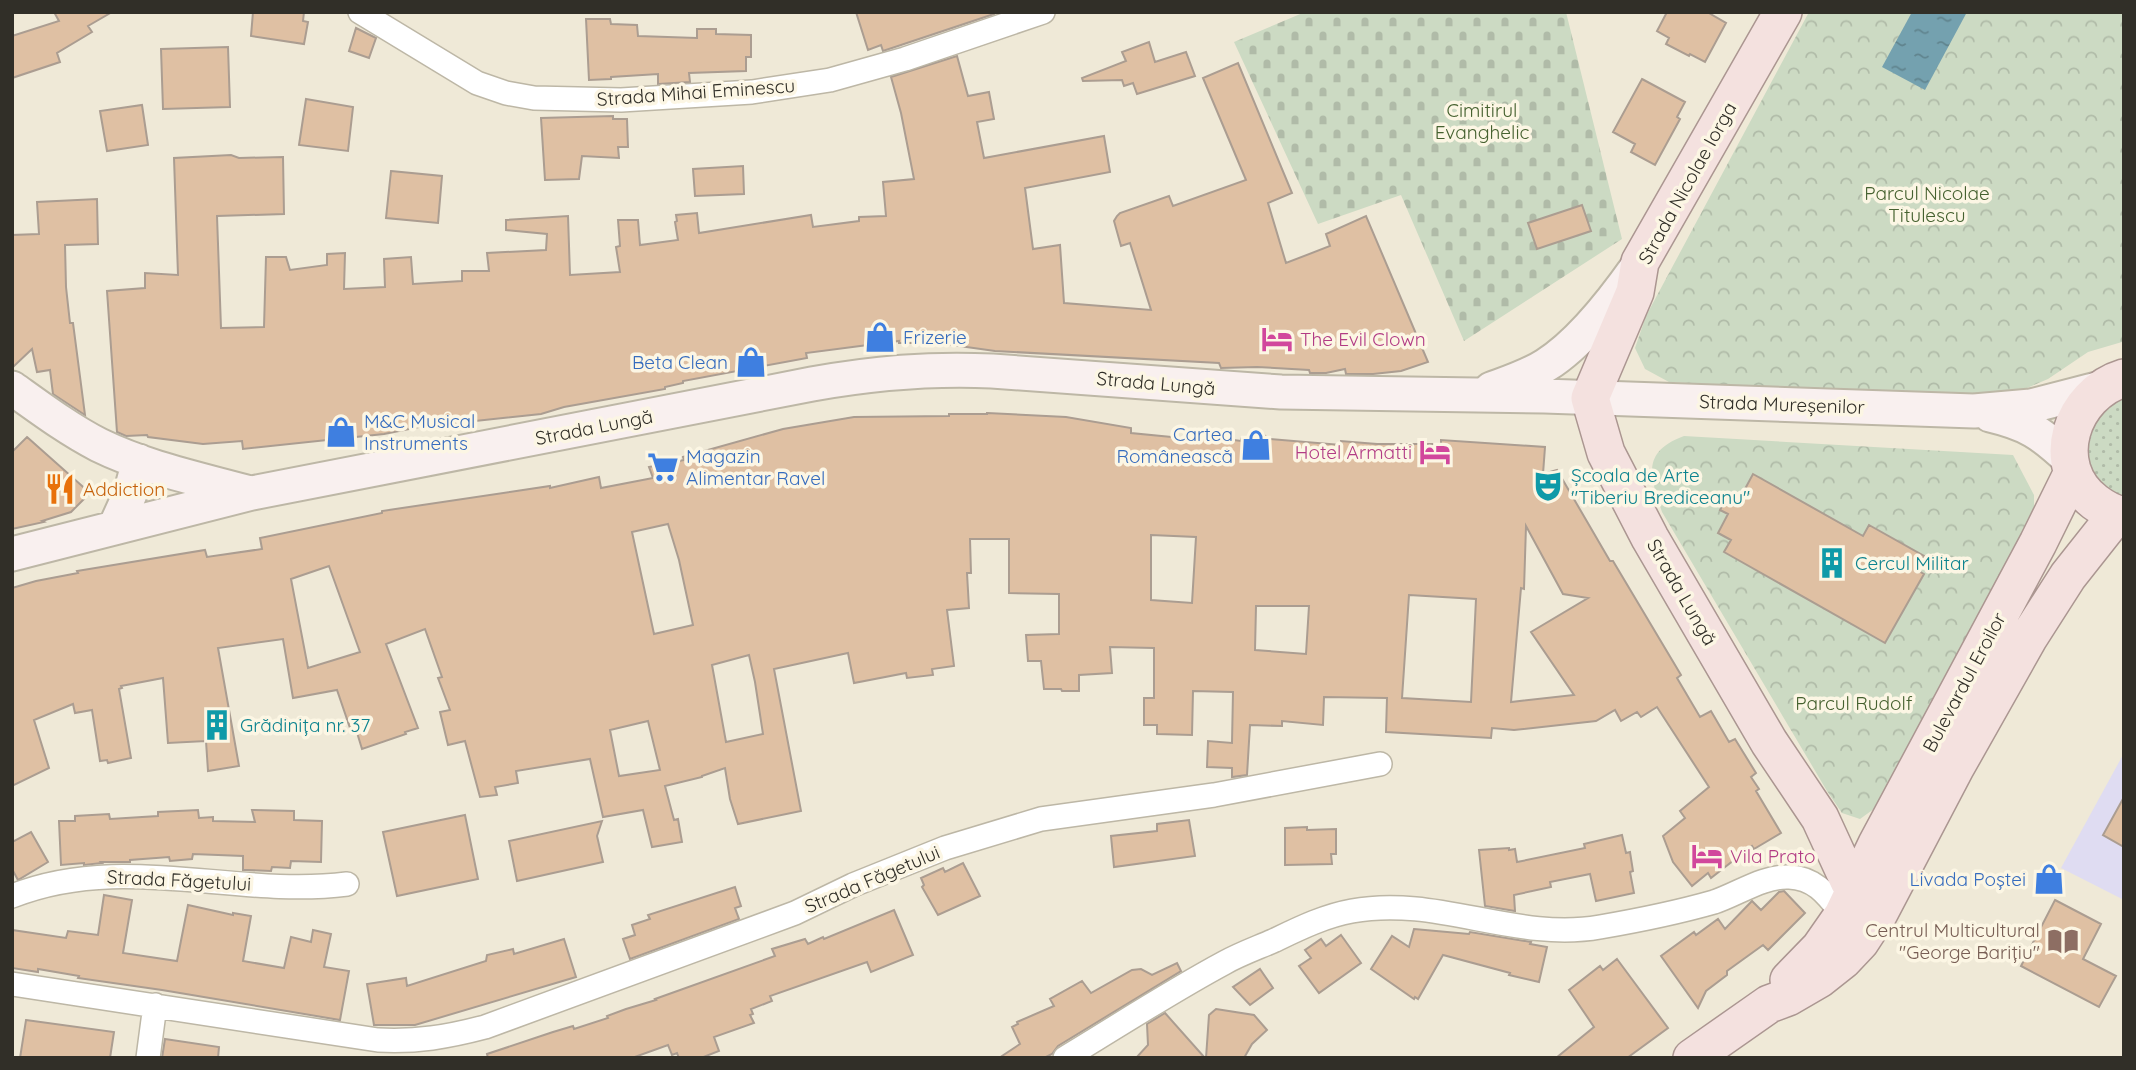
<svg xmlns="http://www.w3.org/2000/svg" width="2136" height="1070" font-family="Quicksand,sans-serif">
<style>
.education{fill:#dfdcf2}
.grass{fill:url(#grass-dots)}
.cemetery{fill:url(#cemetery-stones)}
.park{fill:url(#park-crowns);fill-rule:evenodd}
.water{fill:url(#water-ripples)}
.building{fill:#dfc0a3;stroke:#ab9d91;stroke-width:2;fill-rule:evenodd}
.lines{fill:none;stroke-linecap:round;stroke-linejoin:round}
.street-casing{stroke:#bdb7a6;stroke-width:26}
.secondary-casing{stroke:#bdb7a6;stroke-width:37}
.primary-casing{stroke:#ab9691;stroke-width:40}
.street{stroke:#fff;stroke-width:23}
.secondary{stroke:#f9f0ef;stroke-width:33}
.primary{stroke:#f4e1df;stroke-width:37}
.labels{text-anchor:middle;stroke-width:7;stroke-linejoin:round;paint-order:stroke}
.street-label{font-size:19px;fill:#312f28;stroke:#fcf6e4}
.park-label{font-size:19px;fill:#45612f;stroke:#fcf6e4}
.shop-label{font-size:19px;fill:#366cbe;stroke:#fcf6e4;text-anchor:start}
.hotel-label{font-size:19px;fill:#b23c85;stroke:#fcf6e4;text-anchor:start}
.culture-label{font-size:19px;fill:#0d838f;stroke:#fcf6e4;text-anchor:start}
.food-label{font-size:19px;fill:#c56008;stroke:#fcf6e4;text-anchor:start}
.education-label{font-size:19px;fill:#785e54;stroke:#fcf6e4;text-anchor:end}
</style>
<defs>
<pattern id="grass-dots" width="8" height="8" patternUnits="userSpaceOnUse" patternTransform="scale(1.75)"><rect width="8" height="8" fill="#ccdac3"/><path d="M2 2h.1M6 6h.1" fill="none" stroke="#b0bba8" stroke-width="1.8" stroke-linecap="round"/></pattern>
<pattern id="cemetery-stones" width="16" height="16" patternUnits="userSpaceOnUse" patternTransform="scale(1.75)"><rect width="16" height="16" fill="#ccdac3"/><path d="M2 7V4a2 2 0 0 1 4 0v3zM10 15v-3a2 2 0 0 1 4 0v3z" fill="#b0bba8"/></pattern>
<pattern id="park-crowns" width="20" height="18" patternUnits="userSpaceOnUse" patternTransform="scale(1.75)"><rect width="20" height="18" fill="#ccdac3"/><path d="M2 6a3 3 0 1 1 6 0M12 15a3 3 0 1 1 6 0" fill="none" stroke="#b0bba8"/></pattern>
<pattern id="water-ripples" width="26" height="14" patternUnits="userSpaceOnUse" patternTransform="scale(1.75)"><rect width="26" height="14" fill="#74a1af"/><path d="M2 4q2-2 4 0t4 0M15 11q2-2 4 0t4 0" fill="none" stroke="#60848e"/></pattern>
</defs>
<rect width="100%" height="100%" fill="#efe9d7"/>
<!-- education -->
<path class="education" d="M2124,753V900L2061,868Z"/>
<!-- grass -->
<path class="grass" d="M2124,394V498C2092,487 2074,443 2097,415C2103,407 2115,400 2124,394Z"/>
<!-- cemetery -->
<path class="cemetery" d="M1305,12H1566L1622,239L1464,341L1401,195L1318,224L1234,42Z"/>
<!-- park -->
<path class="park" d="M1809,12H2124V340L2122,342L2088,352L2048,379L2020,391L1984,400L1669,382L1645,369L1635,348L1646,316Z
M1684,436L2013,455L2034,495V516L1878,806L1860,819L1842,813L1827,791L1662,512C1650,476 1641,452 1684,436ZM1754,475L1863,536L1870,525L1924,556L1917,570L1924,574L1886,642L1725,553L1731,540L1718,533L1728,514L1720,509L1729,494L1739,500Z"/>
<!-- water -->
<path class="water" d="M1912,12H1967L1925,90L1882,67Z"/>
<!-- building -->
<path class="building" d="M54,12H112L88,26L92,32L57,53L60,62L12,78V36L59,21Z
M253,12H304L303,21L308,22L304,44L251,36Z
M856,12H994V14L883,51L881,45L868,50Z
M1667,12H1707L1726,23L1705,62L1690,54L1689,56L1666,44L1669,38L1657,31Z
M586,19H610L611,24L637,25L638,36L697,38V29H716V34L751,35V57H746V71L689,73L690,82L658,84V74L611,77V79L589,80Z
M356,28L376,38L369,58L349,51Z
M1149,42L1155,62L1186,52L1195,76L1137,94L1133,83L1124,86L1122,80L1083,81L1082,78L1126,61L1122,52Z
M228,47L230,107L163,109L161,49Z
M957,56L968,96L989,92L994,119L977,122L984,158L1104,136L1110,172L1025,188L1033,249L1060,245L1064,303L1151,310L1130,243L1121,246L1114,221L1117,216L1120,213L1169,196L1173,206L1246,180L1203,78L1238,63L1292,193L1268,203L1286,263L1330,246L1326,234L1366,216L1428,362L1401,371L1373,374H1346L1345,369L1326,373H1310L1309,370L1257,367L1221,368L1219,363L995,351L938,343H899V341L806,353L807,358L683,381V383L665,387V389L564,407L541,414L419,427L384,434L243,449L242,441L203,444L148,437L147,435L126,436L117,432L107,291L145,288V273L178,275L174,158L231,155L239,158L283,157L284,214L217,216L221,328L264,327L266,257H286L290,270L327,265V254L345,253L344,289L385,287L384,259L411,257L413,284L462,281V271H489L487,253L546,250L547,234L506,230V220L568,216L570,275L620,272L616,247L620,246L618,220H638L640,245L678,240L675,222L677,221L676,215L697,213L699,233L811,215L813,227L859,221V217L886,216L883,182L914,179L901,113L891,77Z
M1642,79L1685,102L1677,117L1680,119L1655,165L1631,152L1635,144L1613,132Z
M306,99L353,107L348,151L299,145Z
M142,105L148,145L107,151L100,111Z
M613,116V119H627L628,147H618L619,158L582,156L579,179L545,180L541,118Z
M743,166L744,194L695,196L693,169Z
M391,171L442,176L438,223L386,218Z
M97,199L98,244L65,245L66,287L70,323H73L85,415L53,394L50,370L37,372L32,349L12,368V235L39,234L37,202Z
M1582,205L1591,231L1537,249L1528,223Z
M987,413L1066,417L1131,428V433L1202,440V436L1241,441L1242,437L1260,438L1264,435L1269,439L1341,445V441L1377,444H1441V440L1545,447L1543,474L1557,470L1610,561H1613L1681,675L1677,678L1700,717L1711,711L1729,742L1735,739L1756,773L1751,777L1759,789L1756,791L1781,833L1754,849L1752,846L1711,878L1708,873L1692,886L1673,862L1663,836L1685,818L1680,811L1709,787L1657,707L1641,717L1637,712L1621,721L1615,710L1596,721L1514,730L1492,728L1491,738L1386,732L1387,698L1324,697L1323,725L1282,721V726L1250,725L1247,775L1232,777V768L1207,767L1208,741L1232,743L1233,692L1193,691L1192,735L1157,734V725H1144V698H1154V648L1110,647L1112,673L1079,675V691H1062L1061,689H1044L1041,661H1028L1026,635L1059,634V594L1009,593V539H970L971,573H967L969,608L947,610L954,666L932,669L933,675L907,678L906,673L854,683L848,653L774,669L801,811L738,824L730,799L725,768L702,776V777L665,786L674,820L678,819L682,842L652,847L643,810L603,817L590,759L516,771L518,783L495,787L497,795L480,797L465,741L448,745L440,712L450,710L438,678L442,677L425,629L386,644L418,728L405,732L406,734L362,749L355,726L350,728L337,690L293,698L283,639L218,648L239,766L208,771L206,741L168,743L163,678L121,686L122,688L119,689L131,758L108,763L107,760L100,761L92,710L75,713L73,704L34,720L49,768L12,786V588L36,581L78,573L77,571L205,550L207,557L262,549L260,538L382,513V511L550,486V488L599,477L601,488L653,478L649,467L684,460L683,457L783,429L854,417L949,416V414H987ZM668,524L679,560L693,625L654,634L632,532ZM1526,526L1563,594L1588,598L1531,632L1574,695L1511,702L1521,588L1524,589ZM1151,535L1196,537L1192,603L1151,600ZM329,566L360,652L308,668L291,579ZM1409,595L1476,599L1471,702L1402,698ZM1256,606H1309L1306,654L1255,650ZM749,655L755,682L763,734L726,742L712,665ZM648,721L660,770L619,776L610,730Z
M27,437L90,493L71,512L42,521L44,522L12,529V452Z
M1753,474L1863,536L1869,525L1924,556L1917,570L1924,574L1885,643L1724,552L1731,540L1718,533L1728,514L1720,510L1729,494L1739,500Z
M2124,797V847L2103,835Z
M198,810L199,818L213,817V821L255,822L252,810L294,811V820L322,821L321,862L291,861L290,868L272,867L271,871L247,870H243V856L193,854L192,859L170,861L169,857L130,860V862H101L102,863L84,865V863L61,865L59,821H75V816L109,814L110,819L158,816V812Z
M465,815L478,879L397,896L383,832Z
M1189,820L1195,856L1114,867L1111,836L1157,831V824Z
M602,821L597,836L603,862L517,881L509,841Z
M1307,827V830L1336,829V854H1331L1332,864L1285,865V828Z
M31,832L48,862L18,880L12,869V842Z
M1622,835L1626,853L1630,852L1633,871L1630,872L1634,893L1596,901L1590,874L1550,882L1551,887L1514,895L1515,911L1485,906L1479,850L1509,848V850L1515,849L1517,862L1585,848L1584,844Z
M963,863L980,896L938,915L922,887L924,885L921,878L943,868L945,872Z
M735,887L741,906L735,908L739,919L630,959L623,939L635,935L632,925L650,919L648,915Z
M1784,891L1805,913L1768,950L1763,945L1727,971V975L1706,991L1698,1008L1661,956L1694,932L1696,935L1718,919L1725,929L1752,901L1761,910L1779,892Z
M104,895L132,900L123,953L177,961L188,905L233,915V913L251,916L243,961L284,968L291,937L311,942L313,930L331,934L324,967L349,971L340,1020L162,990L78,978L79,976L38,969V972L12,968V930L66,938L68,931L98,935Z
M2055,900L2101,924L2083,959L2116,976L2099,1007L2021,966Z
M894,910L913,955L871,972L867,962L770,996L772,1001L751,1009L753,1014L750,1015L754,1023L714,1037L719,1051L701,1058H679L677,1053L672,1055L668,1045L632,1058H488L487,1054L553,1032L573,1026L574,1029L608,1018L607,1016L626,1009L656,1000L655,999L775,956L772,949L805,939L808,944L823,937L824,939Z
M1414,929L1469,934L1470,932L1531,942L1530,944L1547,947L1539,982L1509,975L1510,973L1443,955L1418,999L1415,997L1414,999L1371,969L1392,936L1409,947Z
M1341,935L1361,963L1319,993L1299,966L1311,958L1305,950L1321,939L1326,946Z
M564,939L576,977L415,1025H374L367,984L406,978L407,986L486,961L487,955L513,949L514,954Z
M1617,959L1668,1028L1627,1058H1556L1594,1027L1569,990L1600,966L1603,970Z
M1177,963L1181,971L1058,1046L1052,1054L1044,1058H999L1020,1044L1012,1027L1018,1024L1017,1022L1054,1006L1050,999L1082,981L1091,993L1132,970L1141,969L1152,975Z
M1260,969L1273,988L1250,1005L1233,987Z
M1216,1009L1254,1015L1267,1030L1252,1044L1244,1058H1206L1209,1015Z
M1165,1013L1205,1058H1136L1148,1045L1147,1024Z
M26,1020L114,1032L110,1058H20Z
M165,1039L219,1047L218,1058H162Z"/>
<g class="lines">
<defs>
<path id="street" d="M360,12L477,83L506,93L534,98L621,100L752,92L830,80L905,59L1043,12
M12,896C123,852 234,898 347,884
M12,984L378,1040C417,1042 447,1037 485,1027L795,913L853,885L945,848L1041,819L1214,795L1380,764
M148,1058L155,1005
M1065,1058C1118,1026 1170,992 1224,963C1240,954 1257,948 1273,941C1298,929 1324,916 1352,911C1437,895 1516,942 1600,927C1635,921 1679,912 1714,902C1738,894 1763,876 1789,877C1816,878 1828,896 1843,915"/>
<path id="secondary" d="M12,388C40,408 68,429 99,445C146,468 199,479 250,493
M1491,389C1510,382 1529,376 1546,365C1581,343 1613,301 1637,267
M1990,415C2028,424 2041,433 2069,459
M115,527L130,494L139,461
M12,554L252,493L812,384C874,373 929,368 992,371L1281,392L1544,396L1974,411L2031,406L2101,388"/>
<path id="primary" d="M1783,12L1640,262L1635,292L1590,398L1606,453L1650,538L1769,742L1820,818L1849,881L1855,889L1879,913
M2124,378C2071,394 2047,465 2095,502C2103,508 2113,514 2124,516
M1789,980L1820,948L1843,915L1877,844L2038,543L2072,474
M1692,1058L1769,1004L1788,997L1819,979L1843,960L1860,942L1879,913L1955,768L2029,637L2068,576L2117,514"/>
</defs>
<!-- street casing -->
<use href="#street" class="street-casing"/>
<!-- secondary casing -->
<use href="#secondary" class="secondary-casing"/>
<!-- primary casing -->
<use href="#primary" class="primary-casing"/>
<!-- street -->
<use href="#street" class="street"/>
<!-- secondary -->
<use href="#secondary" class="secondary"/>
<!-- primary -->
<use href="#primary" class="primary"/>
</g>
<!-- icons -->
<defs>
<symbol id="shop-bare" viewBox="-9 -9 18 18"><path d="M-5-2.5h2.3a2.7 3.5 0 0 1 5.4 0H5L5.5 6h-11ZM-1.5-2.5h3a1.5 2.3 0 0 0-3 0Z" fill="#3f7fe0" stroke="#fcf6e4" stroke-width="2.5" paint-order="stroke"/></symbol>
<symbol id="hotel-bare" viewBox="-9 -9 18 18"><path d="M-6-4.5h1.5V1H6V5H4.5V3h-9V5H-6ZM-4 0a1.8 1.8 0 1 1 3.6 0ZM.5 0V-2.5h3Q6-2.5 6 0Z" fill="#d1479c" stroke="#fcf6e4" stroke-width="2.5" paint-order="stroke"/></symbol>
<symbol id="supermarket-bare" viewBox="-9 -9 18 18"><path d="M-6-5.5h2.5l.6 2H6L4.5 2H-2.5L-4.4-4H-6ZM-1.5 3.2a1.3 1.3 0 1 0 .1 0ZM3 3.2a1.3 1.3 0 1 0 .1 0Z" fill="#3f7fe0" stroke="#fcf6e4" stroke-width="2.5" paint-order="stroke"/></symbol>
<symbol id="theatre-bare" viewBox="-9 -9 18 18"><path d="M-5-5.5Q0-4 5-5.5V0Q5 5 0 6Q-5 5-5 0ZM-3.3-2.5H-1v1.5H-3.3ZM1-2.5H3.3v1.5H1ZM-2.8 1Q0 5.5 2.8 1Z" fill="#0f9aa8" stroke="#fcf6e4" stroke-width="2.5" paint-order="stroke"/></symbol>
<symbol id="restaurant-bare" viewBox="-9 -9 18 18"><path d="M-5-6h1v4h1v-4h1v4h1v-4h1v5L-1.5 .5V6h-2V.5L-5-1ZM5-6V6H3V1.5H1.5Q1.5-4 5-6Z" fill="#e8710a" stroke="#fcf6e4" stroke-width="2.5" paint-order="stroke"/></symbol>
<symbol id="building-bare" viewBox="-9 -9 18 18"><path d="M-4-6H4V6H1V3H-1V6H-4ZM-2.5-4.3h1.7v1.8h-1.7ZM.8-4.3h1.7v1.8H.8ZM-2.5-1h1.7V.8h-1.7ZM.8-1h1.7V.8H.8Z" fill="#0f9aa8" stroke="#fcf6e4" stroke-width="2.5" paint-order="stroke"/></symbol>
<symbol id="library-bare" viewBox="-9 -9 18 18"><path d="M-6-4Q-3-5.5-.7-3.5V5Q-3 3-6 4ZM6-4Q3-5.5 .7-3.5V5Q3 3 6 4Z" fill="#8d6e63" stroke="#fcf6e4" stroke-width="2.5" paint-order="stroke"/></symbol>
</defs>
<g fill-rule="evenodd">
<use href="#shop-bare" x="858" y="315" width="44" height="44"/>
<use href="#hotel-bare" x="1255" y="317" width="44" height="44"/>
<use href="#shop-bare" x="729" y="340" width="44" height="44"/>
<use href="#shop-bare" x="319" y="410" width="44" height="44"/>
<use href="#shop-bare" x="1234" y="423" width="44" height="44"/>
<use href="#hotel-bare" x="1413" y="430" width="44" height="44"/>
<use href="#supermarket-bare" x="641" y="445" width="44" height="44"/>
<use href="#theatre-bare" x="1526" y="464" width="44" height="44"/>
<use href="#restaurant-bare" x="38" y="467" width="44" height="44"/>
<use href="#building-bare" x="1810" y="541" width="44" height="44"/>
<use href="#building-bare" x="195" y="703" width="44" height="44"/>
<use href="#hotel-bare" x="1685" y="834" width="44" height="44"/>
<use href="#shop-bare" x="2027" y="857" width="44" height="44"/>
<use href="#library-bare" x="2041" y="919" width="44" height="44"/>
</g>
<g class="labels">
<!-- street labels -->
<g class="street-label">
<text transform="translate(696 92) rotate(-4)" y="7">Strada Mihai Eminescu</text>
<text transform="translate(1687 183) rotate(-61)" y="7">Strada Nicolae Iorga</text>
<text transform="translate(1156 383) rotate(5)" y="7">Strada Lungă</text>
<text transform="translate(1782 404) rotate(2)" y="7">Strada Mureșenilor</text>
<text transform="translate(594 427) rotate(-11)" y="7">Strada Lungă</text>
<text transform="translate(1682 592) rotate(60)" y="7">Strada Lungă</text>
<text transform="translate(1964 682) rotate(-62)" y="7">Bulevardul Eroilor</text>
<text transform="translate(872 879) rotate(-23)" y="7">Strada Făgetului</text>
<text transform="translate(179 880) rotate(3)" y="7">Strada Făgetului</text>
</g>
<!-- park labels -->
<g class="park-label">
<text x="1482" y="117">Cimitirul<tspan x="1482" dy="22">Evanghelic</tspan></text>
<text x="1927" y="200">Parcul Nicolae<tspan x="1927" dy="22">Titulescu</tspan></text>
<text x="1854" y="710">Parcul Rudolf</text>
</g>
<!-- shop labels -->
<g class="shop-label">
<text x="903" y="344">Frizerie</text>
<text x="728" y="369" text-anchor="end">Beta Clean</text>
<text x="364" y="428">M&amp;C Musical<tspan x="364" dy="22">Instruments</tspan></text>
<text x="1233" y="441" text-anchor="end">Cartea<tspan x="1233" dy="22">Românească</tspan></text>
<text x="686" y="463">Magazin<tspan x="686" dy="22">Alimentar Ravel</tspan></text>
<text x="2026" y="886" text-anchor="end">Livada Poștei</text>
</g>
<!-- hotel labels -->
<g class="hotel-label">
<text x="1300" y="346">The Evil Clown</text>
<text x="1412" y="459" text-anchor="end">Hotel Armatti</text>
<text x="1730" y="863">Vila Prato</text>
</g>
<!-- culture labels -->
<g class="culture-label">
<text x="1571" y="482">Școala de Arte<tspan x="1571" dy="22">"Tiberiu Brediceanu"</tspan></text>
<text x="1855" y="570">Cercul Militar</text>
<text x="240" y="732">Grădinița nr. 37</text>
</g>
<!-- food labels -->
<g class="food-label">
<text x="83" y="496">Addiction</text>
</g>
<!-- education labels -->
<g class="education-label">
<text x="2040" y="937">Centrul Multicultural<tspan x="2040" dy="22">"George Barițiu"</tspan></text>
</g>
</g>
<!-- border -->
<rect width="2136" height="1070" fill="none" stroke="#312f28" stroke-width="28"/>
</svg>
